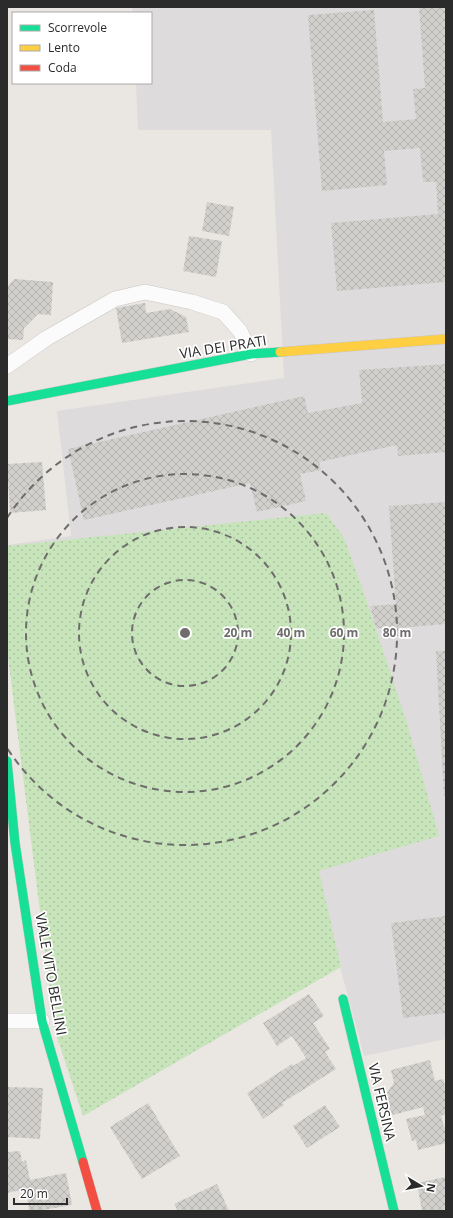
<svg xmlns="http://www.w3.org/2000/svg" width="453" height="1218" font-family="'Open Sans',sans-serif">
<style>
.industrial{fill:#dedbdd}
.grass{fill:url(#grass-dots)}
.building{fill:url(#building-cross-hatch)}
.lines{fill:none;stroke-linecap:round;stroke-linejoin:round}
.street-casing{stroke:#c7c6c6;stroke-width:16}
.fast-casing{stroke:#c7c6c6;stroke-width:10}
.slow-casing{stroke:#c7c6c6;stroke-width:10}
.jam-casing{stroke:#c7c6c6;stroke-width:10}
.street{stroke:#fcfbfb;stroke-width:15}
.fast{stroke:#16e098;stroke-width:9}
.slow{stroke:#ffcf43;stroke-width:9}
.jam{stroke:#f24e42;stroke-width:9}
.ring{fill:none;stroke:#6e6d6b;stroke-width:2;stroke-dasharray:7 5}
.labels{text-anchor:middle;stroke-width:3.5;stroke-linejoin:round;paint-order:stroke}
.street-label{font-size:14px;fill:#2b2b2b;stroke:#fff}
.centre{fill:#6e6d6b;stroke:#fff;stroke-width:2}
.ring-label{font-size:12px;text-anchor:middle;font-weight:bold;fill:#6e6d6b;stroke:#fff;stroke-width:3.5;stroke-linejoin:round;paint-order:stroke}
</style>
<defs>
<pattern id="grass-dots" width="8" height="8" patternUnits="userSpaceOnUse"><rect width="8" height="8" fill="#c8e4bb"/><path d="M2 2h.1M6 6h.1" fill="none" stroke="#acc4a1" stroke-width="1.8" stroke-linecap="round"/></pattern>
<pattern id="building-cross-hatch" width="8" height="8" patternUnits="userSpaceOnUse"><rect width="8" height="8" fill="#d2d0cd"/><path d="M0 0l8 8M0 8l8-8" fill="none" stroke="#b4b3b0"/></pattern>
</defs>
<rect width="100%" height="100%" fill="#eae7e2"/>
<!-- industrial -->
<path class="industrial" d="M132,7H446V1039L364,1056L340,967L83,1116L7,649V545L71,536L57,411L284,378L271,130H138L136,83H151V13H133Z"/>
<!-- grass -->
<path class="grass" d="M326,513L344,538L365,596L407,723L439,836L319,871L341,967L83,1116L55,1031L7,649V546Z"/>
<!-- building -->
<path class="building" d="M419,7H446V282L337,291L331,223L438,214L436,182H423L420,148L384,151L387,185L322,191L308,15L374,10L383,122L416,119L413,89L425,88Z
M207,202L234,207L229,236L202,231Z
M189,236L222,241L216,277L183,271Z
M14,279L53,282L51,315L38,314L24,328L23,340L7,339V287Z
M145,303L146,313L170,309L186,317L189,332L122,343L116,308Z
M446,364V452L398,456L397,445L319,462L321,470L300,474L306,501L257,512L250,483L84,520L68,449L304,396L308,413L362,403L359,370Z
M42,462L46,510L10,513L7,464Z
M446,502V624L398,628H376L370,606L396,604L389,506Z
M436,651H446V795L444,796Z
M446,916V1013L403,1018L391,923Z
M309,994L324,1016L313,1023L330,1049L325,1052L336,1069L282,1103L284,1105L263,1119L247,1093L292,1064L293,1066L306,1058L292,1036L277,1046L263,1023Z
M430,1060L435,1081L443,1079L446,1090V1114L441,1116L444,1127H446V1143L418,1150L416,1140L412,1141L406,1119L425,1115L423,1107L385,1117L381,1101L394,1083L391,1070Z
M8,1087L43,1088L40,1139L7,1137Z
M148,1103L180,1156L142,1179L110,1127Z
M325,1105L340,1127L307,1148L293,1126Z
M20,1151L22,1162L26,1160L30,1180L66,1173L72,1205L37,1211H29L26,1189L7,1193V1152Z
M446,1177V1211H422L417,1183Z
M217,1184L229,1211H178L174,1204Z"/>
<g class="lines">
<defs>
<path id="street" d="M7,366L47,338L115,299L145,292L192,302L223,312L240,331L251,354
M7,1021H42"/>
<path id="fast" d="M7,401L251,354L280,352
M7,761L15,843L42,1021L83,1162
M343,999L394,1211"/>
<path id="slow" d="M280,352L446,339"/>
<path id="jam" d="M83,1162L97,1211"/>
</defs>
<!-- street casing -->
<use href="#street" class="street-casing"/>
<!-- fast casing -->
<use href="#fast" class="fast-casing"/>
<!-- slow casing -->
<use href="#slow" class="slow-casing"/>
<!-- jam casing -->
<use href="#jam" class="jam-casing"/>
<!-- street -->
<use href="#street" class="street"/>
<!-- fast -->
<use href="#fast" class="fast"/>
<!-- slow -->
<use href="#slow" class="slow"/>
<!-- jam -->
<use href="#jam" class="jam"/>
</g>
<!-- distance rings -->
<g class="ring">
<circle cx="185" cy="633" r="53"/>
<circle cx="185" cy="633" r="106"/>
<circle cx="185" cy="633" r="159"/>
<path d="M7 518A212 212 0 1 1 7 748"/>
</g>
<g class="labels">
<!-- street labels -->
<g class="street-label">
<text transform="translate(223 347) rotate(-9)" y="5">VIA DEI PRATI</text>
<text transform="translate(51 974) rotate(80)" y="5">VIALE VITO BELLINI</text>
<text transform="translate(382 1102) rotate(77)" y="5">VIA FERSINA</text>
</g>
</g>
<circle cx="185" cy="633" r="6" class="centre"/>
<g class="ring-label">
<text x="238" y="637">20 m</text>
<text x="291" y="637">40 m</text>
<text x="344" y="637">60 m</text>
<text x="397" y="637">80 m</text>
</g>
<!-- border -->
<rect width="453" height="1218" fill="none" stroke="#2b2b2b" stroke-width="16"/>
<!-- legend -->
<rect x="12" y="12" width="140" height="72" fill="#ffffff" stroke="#aaaaaa"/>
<rect x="20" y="25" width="20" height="6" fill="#16e098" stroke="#aaaaaa"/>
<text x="48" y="32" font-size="12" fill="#2b2b2b">Scorrevole</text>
<rect x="20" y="45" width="20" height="6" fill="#ffcf43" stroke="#aaaaaa"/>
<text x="48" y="52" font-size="12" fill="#2b2b2b">Lento</text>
<rect x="20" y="65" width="20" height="6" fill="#f24e42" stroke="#aaaaaa"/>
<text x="48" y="72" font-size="12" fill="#2b2b2b">Coda</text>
<!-- north arrow -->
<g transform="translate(421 1186) rotate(100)" stroke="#ffffff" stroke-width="3" paint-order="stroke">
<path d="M0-3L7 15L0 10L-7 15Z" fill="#2b2b2b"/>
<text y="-6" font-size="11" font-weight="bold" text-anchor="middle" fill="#2b2b2b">N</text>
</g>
<!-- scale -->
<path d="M14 1198v6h53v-6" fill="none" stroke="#2b2b2b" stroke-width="2"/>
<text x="20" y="1198" font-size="12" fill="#2b2b2b" stroke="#ffffff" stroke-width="3" paint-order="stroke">20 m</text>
</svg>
